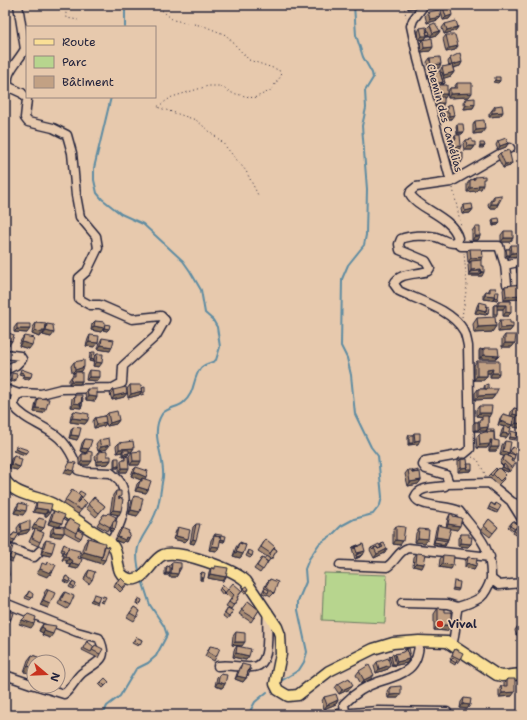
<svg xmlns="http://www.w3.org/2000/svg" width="527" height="720" font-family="'Shantell Sans',sans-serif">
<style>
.green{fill:#b7d58e;stroke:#6c7c64}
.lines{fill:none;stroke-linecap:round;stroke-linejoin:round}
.stream{stroke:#5e8ca2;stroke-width:2}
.minor-casing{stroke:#22223b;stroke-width:11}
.major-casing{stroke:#22223b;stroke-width:13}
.path{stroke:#22223b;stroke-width:1;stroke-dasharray:1 3;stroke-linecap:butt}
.minor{stroke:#e7c9ad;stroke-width:8}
.major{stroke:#fadf96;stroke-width:10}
.wall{fill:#a78a72;stroke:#22223b}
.shaded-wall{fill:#88715c;stroke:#22223b}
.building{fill:#c2a184;stroke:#22223b}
.poi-dot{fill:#c8321e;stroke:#e7c9ad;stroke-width:1.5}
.labels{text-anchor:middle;stroke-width:3.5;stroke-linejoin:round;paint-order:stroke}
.street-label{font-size:11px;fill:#22223b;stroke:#e7c9ad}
.poi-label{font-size:11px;font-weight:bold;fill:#22223b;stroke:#e7c9ad;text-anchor:start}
</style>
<rect width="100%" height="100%" fill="#e7c9ad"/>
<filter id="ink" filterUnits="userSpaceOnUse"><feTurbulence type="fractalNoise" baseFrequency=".025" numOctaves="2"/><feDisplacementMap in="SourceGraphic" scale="8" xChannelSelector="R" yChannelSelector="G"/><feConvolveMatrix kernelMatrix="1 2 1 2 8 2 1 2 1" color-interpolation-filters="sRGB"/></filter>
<g filter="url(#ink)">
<!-- green -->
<path class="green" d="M324,573L387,575L385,623L322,620Z"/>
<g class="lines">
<!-- stream -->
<path class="stream" d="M125,27V5
M111,97L94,168V180L97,193L102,199L121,214L143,224L183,261L190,271L201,290L205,313L213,320L217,327L220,347L216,360C211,364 204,363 200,369C192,380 196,392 183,403C177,408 168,407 162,414C149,434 165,456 163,477C161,487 160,500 157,509C148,537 130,539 140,574
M281,681L299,670L304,662L307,652L298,610V601L306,582L305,569L309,559L319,544L332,535L341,526L354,519L373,514L380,505L382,497L378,456L371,447L355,414L351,375L347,358L341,346L342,279L348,265L364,245L366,235L367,189L362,126L366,108L365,91L373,78L372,73L363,57L356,35L354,5
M103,715L107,706L120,696L136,669L148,663L156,656L167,635L164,626L150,605L142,580
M248,715L255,702L267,692"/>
<defs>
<path id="minor" d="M18,5L25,49C19,61 3,73 9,87L22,93L27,99L25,118L28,122L53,128L67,135L72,153L76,195L80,217L96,236L98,248L87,271L79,278V299L90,305H100L132,319L161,316L165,320L156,336L123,366L122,383L113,388L61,389L41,394L22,393L16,396L13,405C23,419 38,423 51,432C65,440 73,455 78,470L86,472L111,473C114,476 119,479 120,482C131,501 120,527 110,543
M424,5L413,20L411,26L418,59L451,182L416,187L411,191L410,194C418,209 452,216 458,238L454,243C447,243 443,239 436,237C426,235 410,235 401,239L399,244L400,250L426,261L430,268L428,271C417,275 399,272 394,284L399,291C420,301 452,310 464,331C466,335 467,341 468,346L470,449L464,454L425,461L423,465L426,469L446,475L448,481L445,486C435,488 419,486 415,497C420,508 448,505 459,511C478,535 492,546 491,579L499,585L522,583
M451,182L510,148
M456,242L461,246H499L505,265L507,284
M505,265L518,262
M5,354L20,356L22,359L16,365L5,370
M5,389L19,394
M447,484L489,483L512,502L522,506
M512,503L522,519
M5,547L34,557L40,551
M340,565L387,567C396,561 398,551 408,548L490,557
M5,603L77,632L99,638C110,661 97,661 82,673C75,679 71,689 64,694L38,686
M402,603L448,604L458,607
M452,644C457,632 454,619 458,607C478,600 484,600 491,579
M218,666C230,664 241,668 252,667C274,667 265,626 268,612
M5,675L34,685
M345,713L344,704C353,695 366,686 378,682C402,674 419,671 419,641
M326,715L378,711L447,712"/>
<path id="major" d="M5,480C15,496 38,496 53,504C66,512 78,521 91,530C98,534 107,539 113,546C121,557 113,575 130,579C145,582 151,560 163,555C179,549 233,569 246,581L277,627L280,635L281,654L275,684L278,690L288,696L298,695L329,671L373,649L393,643L419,641L447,642L497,675L502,676L522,674"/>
</defs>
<!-- minor casing -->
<use href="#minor" class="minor-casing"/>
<!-- major casing -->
<use href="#major" class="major-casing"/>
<!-- path -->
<path class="path" d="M64,5L67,18L78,20
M156,5L173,20L204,26L226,35L249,60L279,70L281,76L270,91L254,98L232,93L220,86H208L172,97L157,107L196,120L221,141L246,171L258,195
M404,5L406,17
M453,188L461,226
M462,317L467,285L464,253
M472,457L478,460L486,476"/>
<!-- minor -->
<use href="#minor" class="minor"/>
<!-- major -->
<use href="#major" class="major"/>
</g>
<!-- wall -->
<path class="wall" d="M407,5H418L416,8L408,9Z
M443,7L452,15L449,19L443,20L441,11Z
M428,12L438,20L427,23L425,16Z
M445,24L458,27L455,31L444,34L442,28Z
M430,25L440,31L437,35L430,37V35L429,36H427L425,39L433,47L430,51L421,52L420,43L423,40H419L418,32L420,28L426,32L428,31L427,28Z
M446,35L455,50L446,52L443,39Z
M430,58L439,68L428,69L427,62Z
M450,58L462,62L460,66L453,68L454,72L451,76L443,78L445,83L443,85L447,94L444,98L442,107H435V101L437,98H436V89L438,86L431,88L429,78L432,74L440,71L442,67L449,66L448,62Z
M457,83L469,97L448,98L447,92L450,88H454V87Z
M465,99L475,104L473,108L464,109L463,103Z
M447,106L451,119H447L446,117H445L444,110Z
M495,106L503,112L500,116L489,117V114Z
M475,121L482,133L473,134V125Z
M457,124L462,134H457L456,126Z
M455,135L459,150L449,151L448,143L451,139H453Z
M466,140L472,142L475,146L472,150H464L463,144Z
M498,141L508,143L506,147L498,150L496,145Z
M454,153L461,163L452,165L451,156Z
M500,153L512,163L510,166L503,168L497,156Z
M475,177L483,182L481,189H478L476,191L467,192V184L470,180L473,179Z
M494,196L501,199L496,208H489L488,204Z
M464,205L473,209L470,213L462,214L461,209Z
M493,219L498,225L493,226L492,221Z
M475,227L480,236L478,240H472V231Z
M504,231L513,238L510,242H501V235Z
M511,245L522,253L519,256L505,257V251L506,249H509Z
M469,249L483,257L480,260L482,276H469L468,265L470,262H468L467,251Z
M519,263H522V272L517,273L516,267Z
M522,284V297L521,299L504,300L503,290L505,286Z
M490,288L495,292L497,300L493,299L494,298L492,300L483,299V295L486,291L488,292Z
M498,301H511L508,316H503V309H497V314L496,316H493V306L494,305H496Z
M479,302L487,306L488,313L486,315L475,313L477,306Z
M477,318L496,326L492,332L474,333L473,324Z
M500,320L510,323L513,327L510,331L498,332V324Z
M95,321L105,325L109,329L107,331L103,330V329L101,332L91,330L92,324Z
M36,323L45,326L47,324L51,337L43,335L44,333L42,335H40L39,337L32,334L33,327Z
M17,324L27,333L14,332V328Z
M90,335L95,347L86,346L88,339Z
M505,335L515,343L512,347H502V339Z
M24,336L29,349L19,346L21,340Z
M102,338L110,351L98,349L100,342Z
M484,348L496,359H479V351L480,349L482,350Z
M92,352L94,357L97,354L99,367L93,366L94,360L93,362L89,361L90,354Z
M477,361L499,373L497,377H490V373H487V376L484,380H474V365Z
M74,362L82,371L78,372L82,381L80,384H69V380L74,373H72L71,366Z
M89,370L97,381L86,380L87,374Z
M130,385L141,388L144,394L141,395L140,393L139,395L128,398L127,389Z
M485,385L488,389L495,395L492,399L475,400V393L478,389H484V387Z
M87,389L97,397L95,401L86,400L85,393Z
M113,390L127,393L124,397L112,400L110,394Z
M75,395L82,397V406L81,408L71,407L72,398Z
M38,398L43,413L34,412L36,402Z
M479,406L491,413L488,417V427L486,431H473V424L475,422H478L482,417L476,416V410Z
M514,408L522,410V424L519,428L513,427L514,419L512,425L510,428L506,438L500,437L502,430L504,427L498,425L500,418L503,414L510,416L511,412Z
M74,411L88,420L85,424L70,422L71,415Z
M108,413L119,420L116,424L107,426L106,423L104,426L94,428L93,421L95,418L105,416Z
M73,427L77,440L69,438L71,430Z
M487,429L494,432L496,451H489V445L487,448H477L476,438L479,434L486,432V431Z
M414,433L418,444L408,445V437L409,435H413Z
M85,439L88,451L89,465H79V458L82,454H85L86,453L80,451L82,443Z
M99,440L107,449L98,451L96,444Z
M505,441L509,453H510H509L513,447L515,455L513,460H511V461L513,467L509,472L508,471V472L501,469L503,466L500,463L504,456L500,455L502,445Z
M119,443L134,448L131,452H129L128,455L122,456V452L117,453L116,446Z
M98,452L111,460L108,464L96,465L95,456Z
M132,452L139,465H130L129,456Z
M14,455L17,458V470L9,468L11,459Z
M125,457L127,472H119V466L118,468H114V460L115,458L119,464Z
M459,458L467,464L472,469L471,471L458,472V460Z
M136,467L145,479L146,493L135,491L137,484L140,481H141V480L131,476L133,470Z
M496,468L504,479L498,485L488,476Z
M408,470L418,472L421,480L418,484L408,486L405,474Z
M72,490L78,494L80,491L81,498L85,506L78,514L63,504Z
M116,491L119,498V515L110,513L113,495Z
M134,496L137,516L129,514L132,500Z
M94,497L105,506L96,517L86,508Z
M37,502L50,512L47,516H45V514L33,512L35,506Z
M19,503L23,515L14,513L16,507Z
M491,503L495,505L496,503L498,511L497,513L488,509Z
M54,511L60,526L64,527L69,519L78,530L81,538L79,540L64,532L61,537L50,536L51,530L54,526H55L48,524L51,515Z
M108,513L114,521L115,529L113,531L110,530L111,525L108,531L97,525L104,514L106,515Z
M450,514L453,516L457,530L450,528L448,539L445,546L433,544L436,529L438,525L446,527L448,518Z
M39,518L44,528L41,531L40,542L38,546L29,542L33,533L35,530L32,529Z
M489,519L498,527L490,537L481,530Z
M513,521L518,524L513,531L508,527Z
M20,524L30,529L27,533L18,535L13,544L5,542V539L8,535L11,536L14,533L18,534L17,528Z
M196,524L194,544L190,543L193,527Z
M396,526L400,545L393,544V530Z
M178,527L188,539L185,542L173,539L176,531Z
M122,528L128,533V538L126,542L124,541L122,543L115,540L119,531Z
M516,528L521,532L518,536L513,533Z
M419,529L428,539L425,543L415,542L416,533Z
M215,534L225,540L224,542L220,541L217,551L209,550L211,540Z
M461,534L469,537L471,544L468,547L458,546V538Z
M88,538L105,546V560L102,564L80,557L84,544Z
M266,539L274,548L277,550L271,560L270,559L260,573L254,569L262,558L264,559L269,558L258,551Z
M46,540L50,556L41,554L43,544Z
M239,543L243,554L240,558L233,556L236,547Z
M64,544L78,558L77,569L69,567L70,564L66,563L67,561L62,560L64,556L62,555L63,552L61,551Z
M381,544L385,553L374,558L370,550L371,548L380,546Z
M358,545L363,555H362L360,557L355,559L352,548L353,547Z
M249,550L252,556L250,558L246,556Z
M417,553L422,568L413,566L414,557Z
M443,555L453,565L451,569L439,567L440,559Z
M468,557L476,566L474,570L465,567V561Z
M172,562L181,568L176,577H169V574L168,575H165V568L167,566L169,567Z
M215,566L226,577L223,581L208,578L209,572L211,568H214Z
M89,570L92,580L89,584L84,580L86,574Z
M202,572L203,580H200V574Z
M66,576L71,579L68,584L63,581Z
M270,579L274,593L271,596L267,594V595L262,593L267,582Z
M72,582L76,584L73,589L69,587Z
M116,582L127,584L124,588L120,592L114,586Z
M223,585L227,589L242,591L237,598L238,599L231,609L226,606L231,599L225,593L226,592L223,595L219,590Z
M244,588L249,589L248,591L244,593L242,590Z
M47,589L50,604L48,608L40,605L45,594L44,593Z
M29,591L32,598L30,600L25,598Z
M65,592L70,605L67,609L58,604L62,596Z
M138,598L141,603L139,605L136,604Z
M248,601L259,610L251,622L239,614Z
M134,607L140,611L134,621L127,617Z
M228,608L233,611L227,619L223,616Z
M438,608L447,631L434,630V614Z
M43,624L50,638L42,635L43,633L39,631L40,628Z
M522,625V634V633L516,635L515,630L518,626Z
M236,632L242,646H237L249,656L246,660L233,657L234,650L237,646L232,645L233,636Z
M136,637L142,640L138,646L132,643Z
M87,641L100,654L98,658L82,650Z
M210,646L216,657L214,661L205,656Z
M405,649L411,657L407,663L392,666L389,657L391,655H394L395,654L404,652V651Z
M455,649L460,659L457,663L456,662L455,665L450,662L451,660L450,659Z
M522,650V658H521L520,654Z
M32,655L46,660L24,672L28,660Z
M377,662L388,669L376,673L374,666Z
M242,664L247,678H246L243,682L235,679L239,668Z
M359,671L371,679L361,684L356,675Z
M220,674L225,684L222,688L215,686L217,677Z
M507,679L512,696L499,697V690L501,686H504V683Z
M101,682H109L103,688L99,684Z
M338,684L353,685L350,689L339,694L335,688Z
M522,685V700H521L520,688Z
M390,687L398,698H388L387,691Z
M324,697L338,700L336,704L324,709L322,701Z
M464,698L470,705L467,709L460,708L461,702Z"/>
<!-- shaded-wall -->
<path class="shaded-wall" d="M410,5H418L416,8L408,9Z
M452,15L449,19L443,20L446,17Z
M441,17L438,20L427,23L430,19Z
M458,27L455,31L444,34L447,30Z
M440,31L437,35L430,37L433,33Z
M430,34L429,36H427L425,39L419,40L422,36Z
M458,46L455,50L446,52L449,48Z
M433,47L430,51L421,52L424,48Z
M462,62L460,66L449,69L452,65Z
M441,64L439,68L428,69L431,65Z
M454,72L451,76L442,79L444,75Z
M495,80L500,81L498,83L493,82Z
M443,82L445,83L443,85H438V86L431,88L434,84Z
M472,93L469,97L448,98L450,94Z
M439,94H447L445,98H436Z
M438,103H444L442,107H435Z
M475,104L473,108L464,109L466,105Z
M503,112L500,116L489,117L492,113Z
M454,115L451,119H447L449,116Z
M485,129L482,133L473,134L476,130Z
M458,132H464L462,134H457Z
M508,143L506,147L498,150L500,146Z
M461,146L459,150L449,151L451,147Z
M467,146H475L472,150H464Z
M480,146H485L483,148H479Z
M463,159L461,163L452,165L454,161Z
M512,163L510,166L503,168L505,164Z
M478,185H483L481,189H478L476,191L467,192L470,188Z
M491,204H498L496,208H489Z
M473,209L470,213L462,214L465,211Z
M500,223L498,225L493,226L494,224Z
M475,236H480L478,240H472Z
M504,238H513L510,242H501Z
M522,252L519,256L509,257L512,253Z
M507,255H510L509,257H505Z
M483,257L480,261L468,262L471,258Z
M481,269L479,273L470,272L469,274L471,270Z
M520,269H522V272L517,273Z
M482,272H484L482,276H469L470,274H480Z
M522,294V297L521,299L504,300L506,296Z
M485,295L495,296L492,300L483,299Z
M495,297L498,298L497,300L493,299Z
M498,305H506L503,309H495Z
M478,309L486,311L488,313L486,315L475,313Z
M506,312L511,313L508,316H503Z
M94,326L104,328L101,332L91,330Z
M496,326L492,332L474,333L478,327Z
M513,327L510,331L498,332L501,328Z
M104,328L109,329L107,331L103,330Z
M17,329H30L27,333L14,332Z
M35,330L42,331H45L42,335H40L39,337L32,334Z
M46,331L54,333L51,337L43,335Z
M5,339L12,341L9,345L5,343Z
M22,342L32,345L29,349L19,346Z
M89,342L98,343L95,347L86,346Z
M505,343H515L512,347H502Z
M101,345L112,347L110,351L98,349Z
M484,355L499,356L496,359H479L480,357H482Z
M91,359L94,360L93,362L89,361Z
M96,362L102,363L99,367L93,366Z
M84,367L82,371L72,373L75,370Z
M493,369L490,373H484L487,370Z
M20,372L24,373L22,375L19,374Z
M492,373H499L497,377H490Z
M5,376H9L6,380H5Z
M23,376L31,377L29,379L22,378Z
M477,376H487L484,380H474Z
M89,377H100L97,381L86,380Z
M11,379L16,380L15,382L9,381Z
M71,381H82L80,384H69Z
M142,391L139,395L128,398L131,394Z
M127,393L124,397L112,400L114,396Z
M495,395L492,399L475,400L478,396Z
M88,396L97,397L95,401L86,400Z
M74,403L81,404L82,406L81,408L71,407Z
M36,408L46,409L43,413L34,412Z
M479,413H491L489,417L476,416Z
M513,414L517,415L514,419L510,418Z
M72,418L88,420L85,424L70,422Z
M119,420L116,424L107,426L110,423Z
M500,421L512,425L509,428L498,425Z
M106,422L104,426L94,428L97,424Z
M516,423L522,424L519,428L513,427Z
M488,427L486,431H473L475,430H478L480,428Z
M503,433L509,434L506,438L500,437Z
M71,435L79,436L77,440L69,438Z
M510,437L516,438L515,440L508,439Z
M420,440L418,444L408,445L409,443H413L415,441Z
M490,440H492L487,448H477L480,445Z
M110,445L107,449L98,451L101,447Z
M491,447H499L496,451H489Z
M82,448L89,449L86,453L80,451Z
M134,448L131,452H123V450L122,452L117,453L119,449Z
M15,449L26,453L25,455L13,451Z
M503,451L509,453L506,457L500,455Z
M129,453L128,455L122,456L123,454Z
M111,460L108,464L96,465L98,461Z
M82,461H92L89,465H79Z
M133,461H141L139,465H130Z
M11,464L20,467L17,470L9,468Z
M115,466H119L118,468H114Z
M468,467L472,469L471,471L458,472L461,468Z
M503,467L509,470L508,472L501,469Z
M122,468H129L127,472H119Z
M66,469L74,471L71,475L64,473Z
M134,472L146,477L144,481L142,478L141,480L131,476Z
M421,480L418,484L408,486L410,482Z
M138,487L148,490L146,493L135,491Z
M36,508L48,510L45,514L33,512Z
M17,509L26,511L23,515L14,513Z
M113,510L121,511L119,515L110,513Z
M131,510L140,512L137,516L129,514Z
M47,512H50L47,516H45Z
M51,520L62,523L59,527L48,524Z
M448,524L460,526L457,530L446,528Z
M34,525L44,528L41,531L32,529Z
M112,528L115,529L113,531L110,530Z
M30,529L27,533L18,535L21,531Z
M53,532L64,533L61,537L50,536Z
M176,536L188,539L185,542L173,539Z
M118,537H126L128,538L126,542L124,541L122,543L115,540Z
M436,537L448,539L446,543L435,539Z
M7,538L15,540L13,544L5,542V541Z
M418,538L428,539L425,543L415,542Z
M193,539L196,540L194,544L190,543Z
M215,539L225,540L224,542L213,540Z
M396,540L403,541L400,545L393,544Z
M434,542L446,544L445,546L433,544Z
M460,543L471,544L468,547L458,546Z
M212,546L219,547L217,551L209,550Z
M387,549L385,553L374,558L377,554Z
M43,550L52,552L50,556L41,554Z
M365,551L363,555L356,556V555L357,553Z
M84,552L102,557L105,560L102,564L80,557Z
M236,552L243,554L240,558L233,556Z
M5,555L10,556L13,560L12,562L5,559Z
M362,555L360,557L355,559L357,557Z
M65,556L69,558L67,561L62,560Z
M69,559L73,561L70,564L66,563Z
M72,563L80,565L77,569L69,567Z
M416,563L424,564L422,568L413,566Z
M467,563L476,566L474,570L465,567Z
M442,564L453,565L451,569L439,567Z
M40,569L51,571H53L50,575H48L47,577L37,573Z
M166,573H170L168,575H165Z
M171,573L178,574L176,577H169Z
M5,574L9,575L6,579L5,578Z
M210,574L226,577L223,581L208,578Z
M201,578H204L203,580H200Z
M453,588L459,589L458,591L452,590Z
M92,599L98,602L97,604L90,601Z
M102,600L104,601L103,603L100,602Z
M43,601L50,604L48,608L40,605Z
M5,617L11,619L9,623L5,622Z
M22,620L34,624L31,628L19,624Z
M438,625H451L447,631L434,630Z
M42,627L45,629L43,633L39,631Z
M522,630V633L516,635L519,631Z
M44,631L53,634L50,638L42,635Z
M235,642H245L242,646L232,645Z
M5,643H8L5,647Z
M236,653L249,656L246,660L233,657Z
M409,659L407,663L392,666L393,664H396L397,662Z
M390,665L388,669L376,673L379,669Z
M28,666L34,668V674L24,672Z
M374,675L371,679L361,684L364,680Z
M237,676L246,678L243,682L235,679Z
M218,682L225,684L222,688L215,686Z
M353,685L350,689L339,694L342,690Z
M515,692L512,696L499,697L502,693Z
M401,694L398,698H388L390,695Z
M338,700L336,704L324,709L327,705Z
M463,704L470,705L467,709L460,708Z"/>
<!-- building -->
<path class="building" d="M450,5L452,15L446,17L443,7Z
M439,10L441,17L430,19L428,12Z
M456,21L458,27L447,30L445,24Z
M435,23L440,31L433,33L430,25Z
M426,27L427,36H422L420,28Z
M429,31L430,34L427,35L426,32Z
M446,35H455L458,46L449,48Z
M432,38L433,47L424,48L423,40Z
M460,53L462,62L452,65L450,58Z
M440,57L441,64L431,65L430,58Z
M452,65L454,72L444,75L442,67Z
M440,71L443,82L434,84L432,74Z
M442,72L445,83L441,84L443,82L440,73Z
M495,77H500V81L495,80Z
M457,83H472V93L450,94V88H457Z
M438,85H447V94H439Z
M438,97H444V103H438Z
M475,98V104L466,105L465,99Z
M452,105L454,115L449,116V113H447V106Z
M502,105L503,112L492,113V110H495V106Z
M484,120L485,129L476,130L475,121Z
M457,124H463L464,132H458Z
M455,135H460L461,146L451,147V139H456Z
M506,138L508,143L500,146L498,141Z
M472,139V142H475V146H467L466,140Z
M480,143H484L485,146H480Z
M509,150L512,163L505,164L500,153Z
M463,152V159L454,161V153Z
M485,176V179H483V185H478L479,187L470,188V180L475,179V177Z
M501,195V199L498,200V204H491V201L494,200V196Z
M472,204L473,209L465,211L464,205Z
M499,218L500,223L494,224L493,219Z
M475,227H480V236H475Z
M504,231H513V238H504Z
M511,245H522V252L512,253Z
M470,249H482L483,257L471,258Z
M506,249H510V255H507Z
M481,260V266H484V272H482L481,269L471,270V261Z
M519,263H522V269H520Z
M480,271V274H470V272Z
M522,284V295L506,296L505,286Z
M490,288H496L495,296L485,295L486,291L490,292Z
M495,292H499L498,298L495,297Z
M498,301H511V313L506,312V305H498Z
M479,302L487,304L486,311L478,309Z
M494,305H497V314H494Z
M487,306L489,307L488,313L484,312L486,311Z
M495,317L496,326L478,327L477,318Z
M500,320H510V323H513V327L501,328Z
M95,321L105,322L104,328L94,326Z
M36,323L46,324L45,331H42V333L35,330Z
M17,324H30V329H17Z
M47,324L53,325L54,333L46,331Z
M105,324L110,325L109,329L104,328Z
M6,332L14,335L12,341L5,339V336Z
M90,335L99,336L98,343L89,342Z
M505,335H516L515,343H505Z
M24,336L34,338L32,345L22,342Z
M102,338L114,340L112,347L101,345Z
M484,348H498L499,356L484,355Z
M480,349L482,350V357H480Z
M92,352H95L94,360L91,359Z
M97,354H103L102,363L96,362Z
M84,360V367L75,370L74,362Z
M477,361H499V373H492L493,369L487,370V376H477Z
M5,369H10L9,376H5Z
M21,369L32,373L31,377L23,376L24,373L20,372Z
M89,370L100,371V377H89Z
M75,372H82V381H71L72,376H75Z
M12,373L17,374L16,380L11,379Z
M488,384V389H485V385Z
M130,385H141L142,391L131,394Z
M126,387L127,393L114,396L113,390Z
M145,387V392L142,393L141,388Z
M87,389H97V397L88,396Z
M478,389H498L495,395L478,396Z
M75,395H82L81,404L74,403Z
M82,397L83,398L82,406H80L81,404Z
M38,398L49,399L46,409L36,408Z
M479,406H492L491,413H479Z
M514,408L522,410V424L516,423L517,415L513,414Z
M74,411L89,414L88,420L72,418Z
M117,411L119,420L110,423L108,413Z
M503,414L514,417L512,425L500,421Z
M105,416L106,422L97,424L95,418Z
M482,416H488V427L480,428L479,420H482Z
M475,422H478V430H475Z
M504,426L511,428L509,434L503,433Z
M73,427L81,428L79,436L71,435Z
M487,429H494V432H487Z
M511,431L518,433L516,438L510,437Z
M485,432H494V440L499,441V447H491L492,440H490V444L480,445L479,434Z
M414,433H420V440L415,441Z
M409,435H413V443H409Z
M109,438L110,445L101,447L99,440Z
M85,439L92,440L89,449L82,448Z
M133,441L134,448L119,449V443Z
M505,441L511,442L509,453L503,451Z
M16,446L28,450L26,453L15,449Z
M513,447L518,450L515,455L510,451Z
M123,450H129V453L123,454Z
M87,451L92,452V461H82V454H87Z
M107,451V456H111V460L98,461V452Z
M141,451V461H133L132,452Z
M509,453L515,455L514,459L507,456Z
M14,455L18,456L17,458L22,459L20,467L11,464Z
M505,455L512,458L511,461L516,463L512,468L503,460Z
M128,456L129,468H122L121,460H125V457Z
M115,458H119V466H115Z
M459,458H465V459H461L459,461Z
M461,459H467L468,467L461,468Z
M70,462L76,463L74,471L66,469Z
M467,464H472V469H466L468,467Z
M504,464L509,470L503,467Z
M136,467L148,471L146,477L134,472Z
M496,468L497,469L492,476L490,474Z
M499,468L506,475L500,481L493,474Z
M408,470H412V473L420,472L421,480L410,482Z
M418,470V472L412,473V472Z
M142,478L151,481L148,490L138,487L140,481H142Z
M72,490L81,496L77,503L82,498L87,503L81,510L65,500Z
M80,491L85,494L82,498L78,494Z
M116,491H121V496L118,498L123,499L121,511L113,510Z
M134,496L143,498L140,512L131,510Z
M94,497L105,506L99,513L88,504Z
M37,502L52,504L50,512H47L48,510L36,508Z
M19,503L27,505L26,511L17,509Z
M491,503L495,506L496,503L501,506L498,511L489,507Z
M54,511L65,515L62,523L51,520Z
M108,513L116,517L110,527L99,521L104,514L106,515Z
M450,514H453V516L462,518L460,526L448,524Z
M39,518L46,520L44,528L34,525Z
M69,519L80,525L76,533L65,527Z
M489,519L498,527L493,533L484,526Z
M30,520V529L21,531L20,524Z
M113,521H117L115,529L112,528Z
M513,521L518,524L515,529L510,526Z
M196,524H200L196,540L193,539Z
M438,525L451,528L448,539L436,537Z
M54,526L64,527V533L53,532Z
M396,526L405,527L403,541L396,540Z
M178,527L190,530L188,539L176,536Z
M122,528L129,531L128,533L130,534L128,538L126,537L125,540L118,537Z
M516,528L521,532L519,534L514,531Z
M35,529L44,533L40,542L32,538Z
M419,529L429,530L428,539L418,538Z
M78,530L83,533L81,538L75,535Z
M14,533L19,534L15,540L7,538L8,535L12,536Z
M215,534L226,536L225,540L221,539V537L215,536Z
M461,534H469V537H472L471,544L460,543Z
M214,536L221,537L219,547L212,546Z
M88,538L105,543L102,557L84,552Z
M266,539L275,547L270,553L261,547Z
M435,539L447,541L446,544L434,542Z
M46,540L55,542L52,552L43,550Z
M240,542L245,544V545L240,543Z
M239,543L246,545L243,554L236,552Z
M384,543L387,549L377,554L374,548L377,547L378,549L383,547L381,544Z
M6,544L13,546L10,556L5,555V546Z
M64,544L69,547L65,554L63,553L64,550L62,549Z
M363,544L365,551L357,553L355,547Z
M379,544L381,548L378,549L377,547L374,548L373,550L371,548Z
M358,545L359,546L355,547L354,549L353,547Z
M105,546L109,547L105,560L100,559L102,557Z
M68,548L80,551L78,558L82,559L80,565L72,563L73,561L69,559V558L65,556Z
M274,548L277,550L272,558L269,555Z
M249,550L253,552L252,556L248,554Z
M11,553L15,555L13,560L9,558Z
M361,553L362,555L357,557L356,555Z
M417,553L426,554L424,564L416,563Z
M443,555L454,556L453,565L442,564Z
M266,556L270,559L268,562L264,559Z
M468,557L477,558L476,566L467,563Z
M262,558L268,562L263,570L257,566Z
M48,562L56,565L53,571H51L50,573L40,569L42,563L47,565Z
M172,562L181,563V568H179L178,574L171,573Z
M5,566L8,567L9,575L5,574Z
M167,566L170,567V573H166Z
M215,566L228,568L226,577L210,574L211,568L215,569Z
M89,570L95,572L92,580L87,576Z
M202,572L205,573L204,578H201Z
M66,576L71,579L70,582L64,580Z
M121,578L127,584L122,588L116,582Z
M270,579L278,582L274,593L266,586Z
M454,581L460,582L459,589L453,588Z
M72,582L76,584L75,587L71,585Z
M233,583L242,591L237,597L238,599L233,605L229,602L234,595L228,589Z
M223,585L228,589L225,593L220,588Z
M247,586L249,589L246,591L244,588Z
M265,588L269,590L268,593L264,591Z
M48,590L55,593L50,604L43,601Z
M29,591L33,594L32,598L27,596Z
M65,592L74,596L70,605L61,600Z
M94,594L100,596L98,602L92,599Z
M103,596L106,597L104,601L102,600Z
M138,598L142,600L141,603L137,602Z
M248,601L259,610L254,618L241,610Z
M134,607L140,611L137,617L130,613Z
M228,608L233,611L229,617L225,614Z
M438,608L445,609V612H451V625H438Z
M5,609L13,613L11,619L5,617Z
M28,614L36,617L34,624L22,620Z
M43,624L56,626L53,634L44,631L45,629L42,627Z
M522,625V630L519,631L518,626Z
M236,632L245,633V642H235Z
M5,634L10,636L8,643H5V644Z
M136,637L142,640L140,645L134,641Z
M87,641L94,647L91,652L83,648Z
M95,645L103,649L100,654L92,650Z
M210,646L220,648L216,657L208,652Z
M237,646L251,649L249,656L236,653Z
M409,648L411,657H409L407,649L405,651V649Z
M407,649L409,659L397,662L395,654L403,652Z
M455,649L463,653L460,659L452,655Z
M393,654L396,664H393L391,655Z
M32,655L46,660L45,662H34V668L28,666Z
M388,658L390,665L379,669L377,662Z
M453,658L457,660L456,663L451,660Z
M242,664L250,666L246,678L237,676Z
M369,665L374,675L364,680L359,671Z
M249,669H251L248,676L247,675Z
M220,674L227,675L225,684L218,682Z
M105,678L109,682L105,686L101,682Z
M349,678L353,685L342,690L338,684Z
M507,679H515V692L502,693L501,686H507Z
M401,686V694L390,695V687Z
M336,694L338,700L327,705L324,697Z
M464,698L471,699L470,705L463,704Z
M503,713H510V715H502Z"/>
</g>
<!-- markers -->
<circle class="poi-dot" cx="440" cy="624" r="4"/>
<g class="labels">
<!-- street labels -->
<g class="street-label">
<text transform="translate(445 118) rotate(75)" y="4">Chemin des Camélias</text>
</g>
<!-- poi labels -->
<g class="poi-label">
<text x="448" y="628">Vival</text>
</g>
</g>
<!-- margin -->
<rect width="527" height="720" fill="none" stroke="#e7c9ad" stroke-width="20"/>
<rect x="10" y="10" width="507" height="700" fill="none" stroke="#22223b" stroke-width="1.5" filter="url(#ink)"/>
<!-- legend -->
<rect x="26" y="26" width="130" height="72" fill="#e7c9ad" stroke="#98867f"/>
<rect x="34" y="39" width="20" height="6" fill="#fadf96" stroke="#98867f"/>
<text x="62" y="46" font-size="12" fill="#22223b">Route</text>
<rect x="34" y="56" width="20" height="12" fill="#b7d58e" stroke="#98867f"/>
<text x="62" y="66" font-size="12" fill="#22223b">Parc</text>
<rect x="34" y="76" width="20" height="12" fill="#c2a184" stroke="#98867f"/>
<text x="62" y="86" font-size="12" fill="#22223b">Bâtiment</text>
<!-- north arrow -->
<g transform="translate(46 674) rotate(109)"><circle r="19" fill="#e7c9ad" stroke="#98867f"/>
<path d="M0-3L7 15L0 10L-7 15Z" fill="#c8321e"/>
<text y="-6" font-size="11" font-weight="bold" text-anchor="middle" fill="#22223b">N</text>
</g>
</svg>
